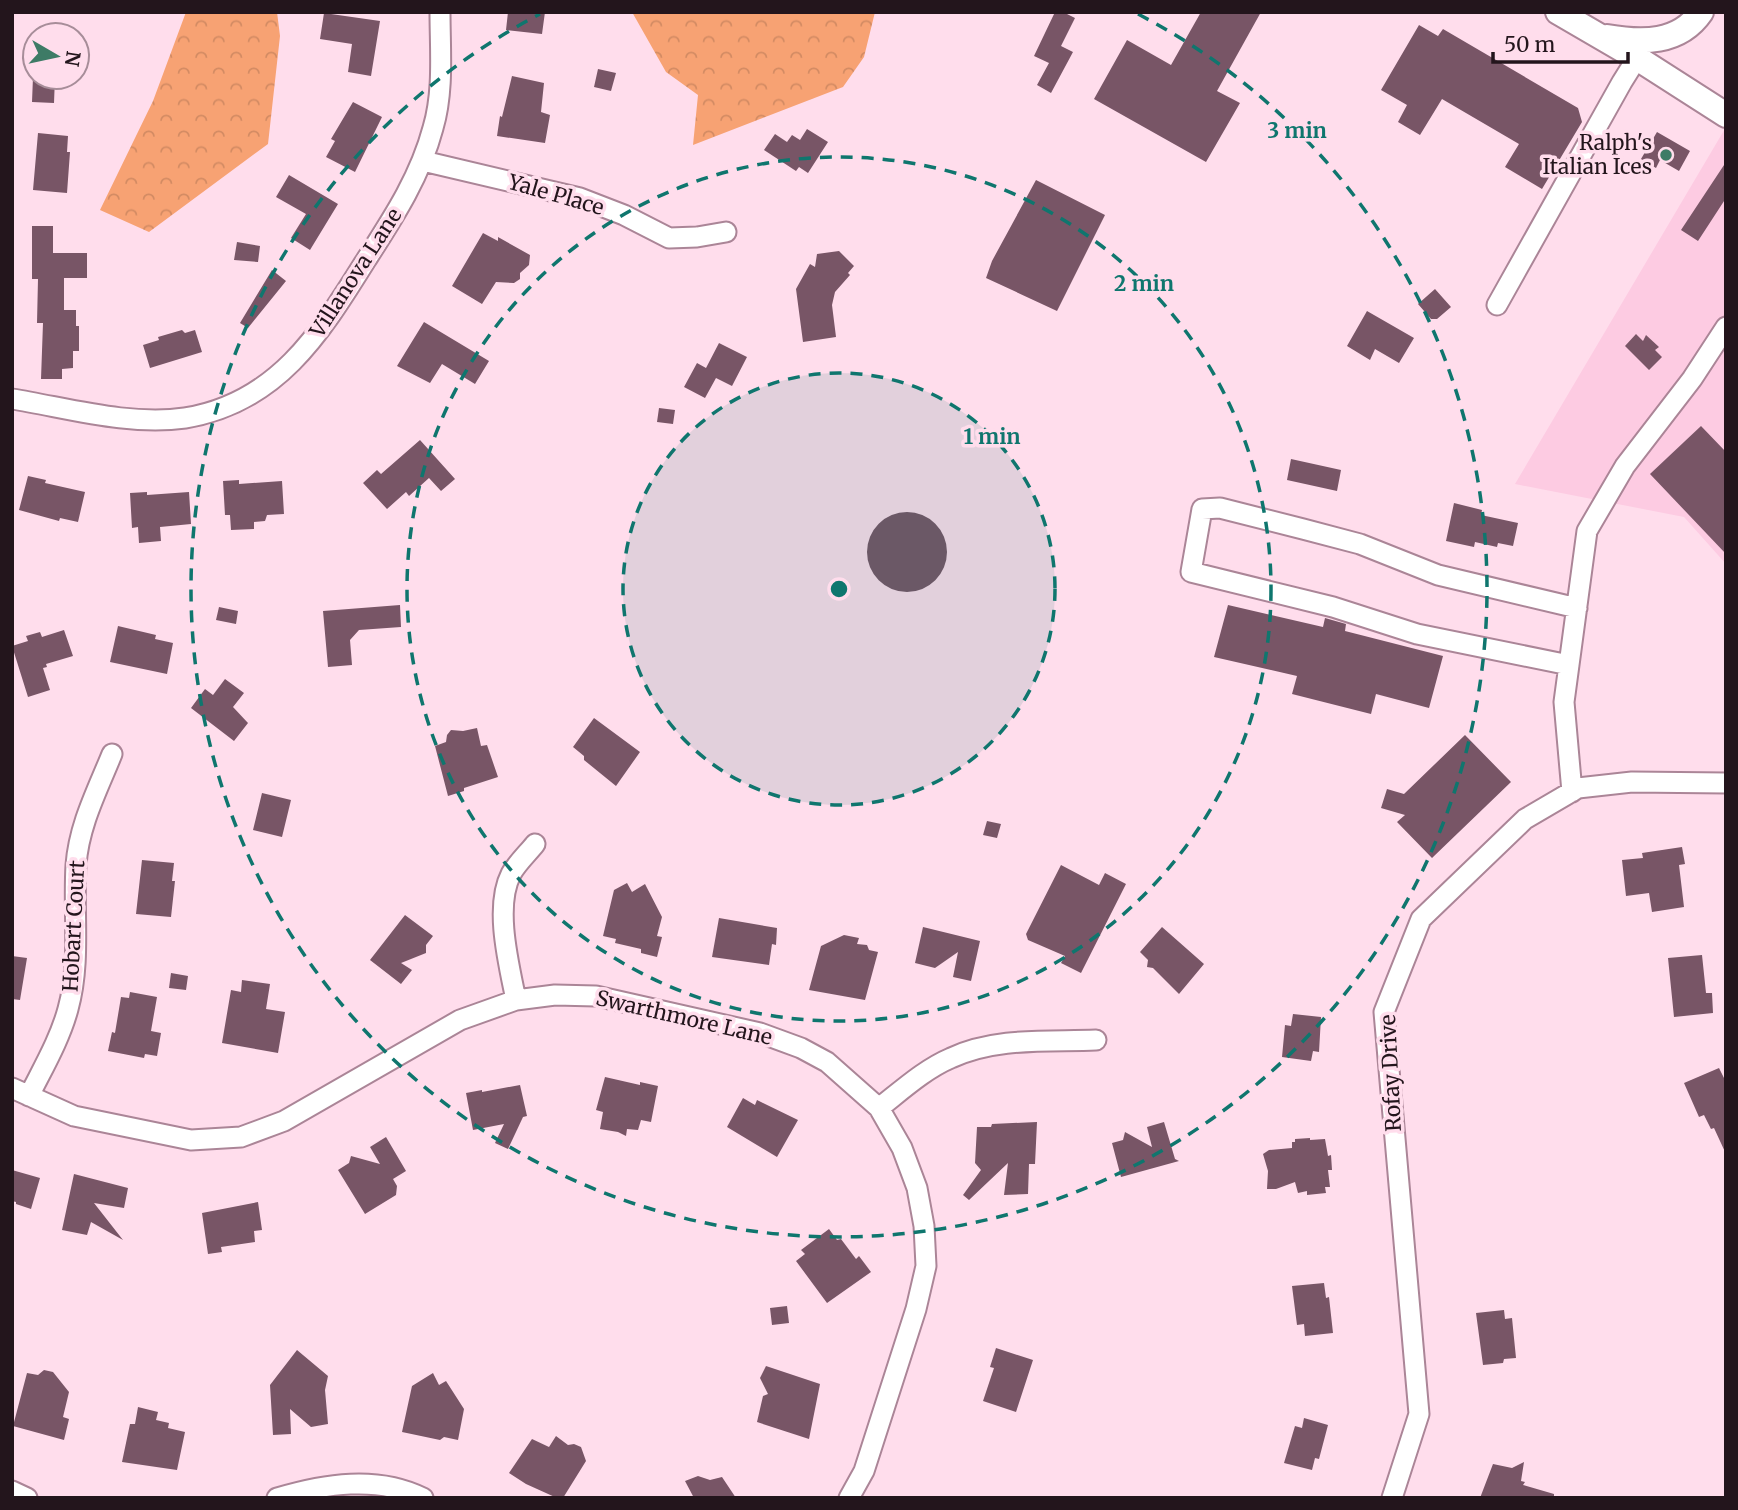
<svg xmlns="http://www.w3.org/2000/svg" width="1738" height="1510" font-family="Merriweather,serif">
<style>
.built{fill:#fdcbe2}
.forest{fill:url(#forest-crowns)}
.building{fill:#785566}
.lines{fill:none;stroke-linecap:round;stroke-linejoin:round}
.minor-casing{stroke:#ab8597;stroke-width:23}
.major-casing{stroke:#ab8597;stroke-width:28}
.minor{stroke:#fff;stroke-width:19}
.major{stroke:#fff;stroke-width:24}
.ring{fill:none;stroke:#0f766e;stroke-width:3.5;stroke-dasharray:12 9}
.poi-dot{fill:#3e7b66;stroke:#ffddec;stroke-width:2.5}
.labels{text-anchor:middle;stroke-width:7;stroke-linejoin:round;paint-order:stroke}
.poi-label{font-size:21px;fill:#23151c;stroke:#ffddec;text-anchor:end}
.street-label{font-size:21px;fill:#23151c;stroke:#ffddec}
.centre{fill:#0f766e;stroke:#ffddec;stroke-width:3.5}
.ring-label{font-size:21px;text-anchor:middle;font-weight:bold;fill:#0f766e;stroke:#ffddec;stroke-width:7;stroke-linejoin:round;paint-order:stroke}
</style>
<defs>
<pattern id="forest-crowns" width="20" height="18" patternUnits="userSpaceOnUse" patternTransform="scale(1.75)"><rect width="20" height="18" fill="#f7a273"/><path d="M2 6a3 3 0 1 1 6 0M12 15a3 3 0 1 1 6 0" fill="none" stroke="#d38b63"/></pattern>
</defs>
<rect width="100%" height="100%" fill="#ffddec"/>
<!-- built -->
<path class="built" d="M1726,127V564L1684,517L1515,484Z"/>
<!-- forest -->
<path class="forest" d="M186,12H277L280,36L268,144L149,232L100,210L153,101Z
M632,12H875L864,57L843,87L693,145L698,95L666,72Z"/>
<!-- building -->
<path class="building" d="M508,12H545L542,34L506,30Z
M1055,12H1063L1075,18L1061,46L1073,52L1051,93L1037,85L1049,63L1034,56Z
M1201,12H1261L1217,91L1240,103L1206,162L1094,99L1127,40L1171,65Z
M324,13L380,21L371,76L348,72L352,44L320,39Z
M1419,25L1438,36L1443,29L1578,108L1582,122L1542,189L1505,167L1519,144L1442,99L1420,135L1398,122L1407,105L1381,90Z
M598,69L616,73L611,91L594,87Z
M512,76L544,83L541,112L550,115L545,143L497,136L500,116L502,117Z
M33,77H55L54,103L32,102Z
M353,102L382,117L355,172L326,157L335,141L331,139Z
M807,129L828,142L808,173L799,167L796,171L764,150L775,134L787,142L792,135L800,140Z
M1657,132L1690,151L1679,171L1660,160L1656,168L1641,159Z
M38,133L68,136L67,152H70L67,193L33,190Z
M1726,162V198L1698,241L1681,230Z
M289,175L338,204L310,250L291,238L306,214L276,197Z
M1036,180L1105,215L1057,311L986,278L992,261Z
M32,226H53V253H87V278H64V310H76V326H79V351H73V368L62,369V379H41L43,323H37L38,279H32Z
M483,233L498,241V237L530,255L529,265L520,273V279L514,283L496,282L482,304L452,286Z
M237,242L260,246L258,262L234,260Z
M839,251L854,266L848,273L850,275L835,292L832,305L836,337L803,342L796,289L810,264L815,267L817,254Z
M272,270L286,281L248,328L240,323Z
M1435,289L1451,307L1437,319H1431L1418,304Z
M1367,311L1414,338L1399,363L1375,349L1370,360L1347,346Z
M424,322L489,361L475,384L442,364L430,383L397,366Z
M182,330L185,333L195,330L202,352L150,368L143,345L159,340L158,337Z
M1636,334L1643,341L1646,335L1659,347L1655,350L1662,357L1649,370L1625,346Z
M719,343L747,357L732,386L716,378L705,398L684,387L697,363L706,368Z
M659,408L675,410L673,424L657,422Z
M1701,426L1726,452V554L1650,474Z
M420,440L455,479L441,491L429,478L409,496L406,492L387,509L363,483L377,470L381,474Z
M1291,459L1341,470L1337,491L1287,480Z
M28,476L46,480L45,483L85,492L78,522L60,518L59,521L19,510Z
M239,480V484L282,481L284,514L267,515L265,521L254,522V529L231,530L230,515H225L223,481Z
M147,492V495L189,492L191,524L160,527L161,541L139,543L138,527L132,528L130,493Z
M1454,503L1482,510L1481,515L1518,523L1513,546L1498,543L1497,547L1475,542L1474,547L1446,541Z
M867 552a40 40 0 1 1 80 0a40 40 0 1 1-80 0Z
M400,605L401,627L359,630L350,640L352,665L328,667L323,611Z
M1228,605L1323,627L1325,618L1346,624L1345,631L1443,656L1429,708L1376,694L1371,714L1292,694L1297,676L1214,657Z
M219,607L238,611L236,624L216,620Z
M118,626L156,635L155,639L173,643L167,674L110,662Z
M64,630L73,656L46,664L47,667L43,668L50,690L28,697L12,646L28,641L26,636L40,632L42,637Z
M225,679L244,693L233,707L248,723L234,741L191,708L205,689L213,695Z
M594,718L640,752L616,786L584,760V756L573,747Z
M477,728L481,746L487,745L498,777L464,788V791L448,796L435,746L446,742L447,735L451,730L463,731Z
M1465,735L1511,782L1432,858L1397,822L1405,815L1381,808L1387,789L1404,794Z
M262,793L291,800L282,837L253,830Z
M987,821L1001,824L997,838L983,835Z
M1682,847L1685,864L1679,865L1684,907L1652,912L1649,893L1626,896L1622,860L1643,858L1642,853Z
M142,860L174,863L172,881H175L171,917L136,914Z
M1061,865L1099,885L1105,873L1126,884L1081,973L1061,963L1065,956L1028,940L1026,934Z
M627,883L632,892L645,884L662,917L657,936L662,937L657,957L641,953V949L615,943L616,939L603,936L614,890Z
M405,915L433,936L426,945V953L401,963L412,970L401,984L370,960Z
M719,918L777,928L776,945L772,944L769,965L712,957Z
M923,927L980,941L971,981L953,977L958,952L935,968L915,963Z
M1162,927L1204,964L1179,994L1153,968L1147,967L1148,960L1140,952Z
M844,935L859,938L857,944L867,945L869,950L878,952L865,1000L809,990L821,946Z
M1702,955L1706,993H1712L1713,1013L1674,1017L1668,958Z
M12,956L27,958L20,1000L12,999Z
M171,973L188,976L186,990L169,988Z
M242,980L270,984L266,1009L285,1012L278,1053L222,1043L231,990L241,992Z
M130,992L157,997L151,1031L161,1033L157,1056L145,1054L144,1058L108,1051L112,1032L115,1033L121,997L129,998Z
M1293,1014L1321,1017L1319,1052L1313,1051L1311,1061L1282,1057L1285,1025L1291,1026Z
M1719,1068L1726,1082V1154L1714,1128L1711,1129L1704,1115L1699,1117L1684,1083Z
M605,1077L640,1085V1082L658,1086L651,1122L641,1120L638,1130L627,1129L626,1136L618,1132L600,1129L603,1112L596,1110Z
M520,1085L527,1116L523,1117L508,1149L495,1143L504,1124L473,1130L466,1093L482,1090V1092Z
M743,1098L755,1105L757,1100L798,1120L777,1157L727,1127Z
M1037,1122L1035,1164H1029L1028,1194L1004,1195L1008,1163L969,1200L963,1195L981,1170L975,1163L977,1127H991L992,1124Z
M1164,1122L1175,1159L1179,1161L1121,1177L1112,1143L1123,1140L1125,1132L1152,1147L1147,1127Z
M386,1137L406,1171L393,1179L397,1186L396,1195L365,1214L338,1170L349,1163L351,1156L380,1164L370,1147Z
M1310,1138V1140L1325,1139L1328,1156L1331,1155L1332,1170H1328L1330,1187H1325L1326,1193L1307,1195V1191L1298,1193L1295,1182L1276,1189H1267L1268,1171L1263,1154L1269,1150L1292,1148V1142H1295V1139Z
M12,1170L40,1178L31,1209L16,1204V1202L12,1201Z
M74,1174L128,1188L124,1208L94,1203L123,1240L91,1222L87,1235L62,1230Z
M258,1202L262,1230L254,1231L255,1242L221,1247L222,1252L208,1254L202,1213Z
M829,1229L837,1240L841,1239L856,1259L859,1256L871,1272L827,1303L796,1261L805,1254L801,1250Z
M1324,1283L1326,1298L1329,1297L1333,1333L1305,1336L1304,1324L1297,1325L1292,1286Z
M787,1306L789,1323L772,1325L770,1308Z
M1504,1310L1505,1319L1512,1318L1516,1358L1504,1359L1503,1363L1483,1365L1476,1313Z
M996,1348L1033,1360L1016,1412L983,1401L994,1368L990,1367Z
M297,1350L328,1376L325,1390L328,1424L311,1427L290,1409L291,1434L273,1435L270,1385Z
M766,1366L820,1384L809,1439L757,1422L763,1396L768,1394L760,1378Z
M44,1370L53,1372L69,1392L63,1417L69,1419L64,1440L13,1426L27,1373L38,1375Z
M433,1373L439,1385L446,1381L464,1409L458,1440L444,1437L440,1440L402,1432L412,1386Z
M138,1407L158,1412L156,1420L169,1423L168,1428L185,1432L177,1470L122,1462L130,1424H135Z
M1304,1418L1328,1425L1319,1459L1315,1458L1312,1470L1284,1463L1295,1426L1302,1428Z
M556,1436L568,1445L574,1444L581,1447L586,1461L563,1498H557L526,1484L509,1473L532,1439L549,1447Z
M1524,1462L1521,1481L1525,1482L1523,1485L1554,1494V1498H1480L1493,1464L1512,1468Z
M698,1476L710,1480L722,1477L736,1498H694L685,1481Z"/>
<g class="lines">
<defs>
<path id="minor" d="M423,161L580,198L624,215L669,238L697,237L726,232
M1497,305L1622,82L1637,58
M12,399C68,408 129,426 185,418C278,403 321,332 366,260C393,218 420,177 433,128C444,91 440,50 440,12
M1569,665L1417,634L1333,607L1191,572L1202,509L1220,508L1303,529L1360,544L1438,575L1577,608
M1572,792L1564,702L1587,531L1625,466L1692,379L1726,327
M516,1000C509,965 494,907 511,874C517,863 528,853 535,844
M12,1088L74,1116L191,1140L241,1137L284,1121L460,1020L516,1000L555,995L596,996L760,1033L801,1048L827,1062L879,1108L902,1148L917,1188L924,1226L926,1266L916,1309L864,1471L849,1498
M29,1096C43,1068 60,1039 68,1009C81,962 73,913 76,865C79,825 97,791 112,754
M879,1108C902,1090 925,1069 951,1058C996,1037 1048,1042 1096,1040
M12,1491L27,1498
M277,1498C324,1484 377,1475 423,1498
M1392,1498L1419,1414L1384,1012L1421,919L1525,819L1578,788L1632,782L1726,783"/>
<path id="major" d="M1558,12L1637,58L1726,115
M1607,37C1642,43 1679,44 1701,12"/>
</defs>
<!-- minor casing -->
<use href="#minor" class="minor-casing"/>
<!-- major casing -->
<use href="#major" class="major-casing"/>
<!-- minor -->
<use href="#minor" class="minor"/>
<!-- major -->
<use href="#major" class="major"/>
</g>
<!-- distance rings -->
<circle cx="839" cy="589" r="216" fill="#0f766e" fill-opacity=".12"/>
<g class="ring">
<circle cx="839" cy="589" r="216"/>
<circle cx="839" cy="589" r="432"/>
<path d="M1138 14A648 648 0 1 1 540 14"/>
</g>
<!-- markers -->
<circle class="poi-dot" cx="1666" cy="155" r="7"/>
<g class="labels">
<!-- poi labels -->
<g class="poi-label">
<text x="1652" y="150">Ralph's<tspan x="1652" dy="24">Italian Ices</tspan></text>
</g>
<!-- street labels -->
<g class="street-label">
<text transform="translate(556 195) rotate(16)" y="7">Yale Place</text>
<text transform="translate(356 273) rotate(-57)" y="7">Villanova Lane</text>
<text transform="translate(74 926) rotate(-87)" y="7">Hobart Court</text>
<text transform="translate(684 1018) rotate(13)" y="7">Swarthmore Lane</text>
<text transform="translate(1391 1073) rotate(-93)" y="7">Rofay Drive</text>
</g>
</g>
<circle cx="839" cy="589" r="10" class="centre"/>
<g class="ring-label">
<text x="1297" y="138">3 min</text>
<text x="1144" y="291">2 min</text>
<text x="992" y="444">1 min</text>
</g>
<!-- border -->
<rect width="1738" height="1510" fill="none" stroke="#23151c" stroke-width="28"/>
<!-- north arrow -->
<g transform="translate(56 56) rotate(99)"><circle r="33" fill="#ffddec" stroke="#a78d99" stroke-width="2"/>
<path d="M0-5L12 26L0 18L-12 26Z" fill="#3e7b66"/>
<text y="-10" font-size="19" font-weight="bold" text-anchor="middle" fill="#23151c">N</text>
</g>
<!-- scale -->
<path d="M1493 52v10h135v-10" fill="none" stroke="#23151c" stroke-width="3.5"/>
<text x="1504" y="52" font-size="21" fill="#23151c" stroke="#ffddec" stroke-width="5" paint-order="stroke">50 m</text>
</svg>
